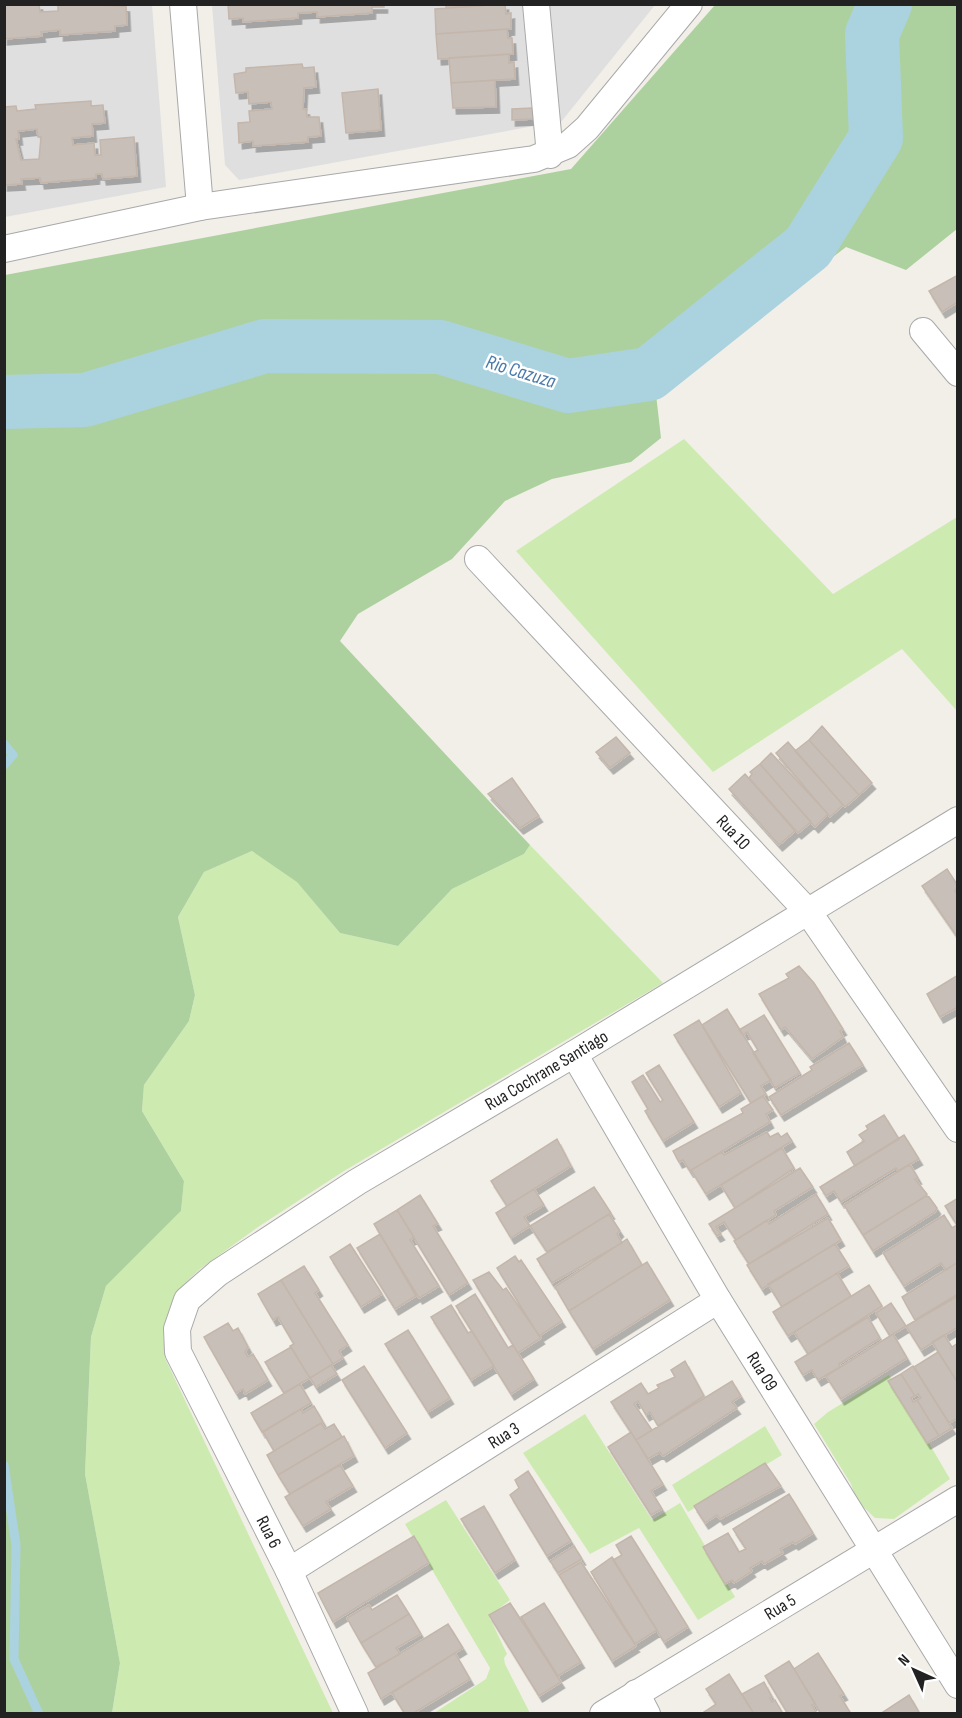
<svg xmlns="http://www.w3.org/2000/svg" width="962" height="1718" font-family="'Sofia Sans Condensed',sans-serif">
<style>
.residential{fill:#e0dfdf}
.grass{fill:#cdebb0}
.forest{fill:#add19e}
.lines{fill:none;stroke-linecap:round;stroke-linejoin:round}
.stream{stroke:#aad3df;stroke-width:9}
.river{stroke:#aad3df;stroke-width:54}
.building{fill:#c7bfb8;stroke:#c4b6ab;stroke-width:1.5;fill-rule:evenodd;filter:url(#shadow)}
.minor-casing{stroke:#a9a9a9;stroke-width:28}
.minor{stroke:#fff;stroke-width:26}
.labels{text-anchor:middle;stroke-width:5;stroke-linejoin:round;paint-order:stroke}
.street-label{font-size:18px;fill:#222;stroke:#fff}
.water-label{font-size:20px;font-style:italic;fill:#4a7aab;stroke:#fff}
</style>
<defs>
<filter id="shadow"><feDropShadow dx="3.5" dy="6" stdDeviation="0" flood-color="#0004"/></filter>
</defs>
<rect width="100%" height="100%" fill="#f2efe9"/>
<!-- residential -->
<path class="residential" d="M5,5H152L166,187L5,217Z
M212,5H655L561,122L557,101L533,102L534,126L239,180L225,165Z"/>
<!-- grass -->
<path class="grass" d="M684,439L833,594L957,517V711L902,649L713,772L516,551Z
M530,845L663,983L344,1171L258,1227L200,1269L176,1292L163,1329L165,1358L333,1713H112L120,1663L85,1474L91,1337L106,1286L181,1211L184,1181L142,1111L144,1085L189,1021L195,995L178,917L204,872L252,851L297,881L340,933L398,946L452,889L524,854Z
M889,1375L950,1479L894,1519L875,1518L857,1501L851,1484L814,1424L828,1412Z
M585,1414L652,1520L680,1503L735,1597L698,1620L639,1528L590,1554L523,1453Z
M765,1426L782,1455L688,1512L672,1485Z
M446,1500L510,1600L489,1616L507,1654L504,1658L505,1664L530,1713H434L486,1679L490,1668L405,1524Z"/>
<!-- forest -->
<path class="forest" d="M715,5H957V229L906,270L846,247L656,394L661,438L631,462L552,479L505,501L452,559L358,614L340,641L530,845L524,854L452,889L398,946L340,933L297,882L252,851L204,872L178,917L195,995L189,1021L144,1085L142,1111L184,1181L181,1211L106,1286L91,1337L85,1474L120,1663L112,1713H5V275L571,169Z"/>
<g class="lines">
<!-- stream -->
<path class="stream" d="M4,744L13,755L4,765
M4,1465L16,1545L14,1659L39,1714"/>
<!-- river -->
<path class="river" d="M4,402L85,400L265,346L440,347L568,386L649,374L808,247L876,138L872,34L885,4"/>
</g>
<!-- building -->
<path class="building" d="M4,4H39L40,12L58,11V4L126,6L127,25L115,26V31L60,35V30L41,32L42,36L4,39Z
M228,4H384V7H372V13L317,17V12L298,13V18L243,22V18L229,19Z
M446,4H503L446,8Z
M505,4L506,14L511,13V29L436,34L435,9Z
M507,29L508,38H512L513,54L438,59L436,34Z
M509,54V63L514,62L515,79L451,83L449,58Z
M302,64L303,68L314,67L316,87L304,88L303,109H306L307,117H319L321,136L308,137V142L253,146V141L239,143L238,123L250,122L249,111L272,109L271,102L249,104L248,92L236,93L234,74L246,72V68Z
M495,80L496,107L453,108L451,83Z
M378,89L381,130L346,133L342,93Z
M91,101V106L103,105L105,123L92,124L93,136L72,138L73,145L94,143L95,155H101L100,140L134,137L137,176L103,179L102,174H96V178L41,183L40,178L21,179L22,184L4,185V107L16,106L17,111L36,109L35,105ZM37,129L38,137H41L39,159L21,160L16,139H19L18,131Z
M532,108L533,119L512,120V109Z
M958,275V302L942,312L929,291Z
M822,726L872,783L859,795L809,740Z
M616,737L630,753L610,768L596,752Z
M809,740L859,795L845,807L795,751Z
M788,742L843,805L830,817L776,753Z
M771,753L828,814L815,827L760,764Z
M760,764L811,822L798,833L749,778L752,774L750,772Z
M745,774L795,831L779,845L729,789Z
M512,778L539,816L520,828L488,794Z
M947,869L958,886L955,891L958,896V938L922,886Z
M799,966L814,983L843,1029L840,1031L843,1037L812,1059L785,1027L781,1030L759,994L789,978L786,974Z
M958,975V1007L940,1017L927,994Z
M727,1009L771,1080L761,1086L766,1094L751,1103L702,1025Z
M764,1015L800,1073L775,1088L753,1053L758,1050L747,1032L743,1035L739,1030Z
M699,1020L741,1093L719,1107L674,1035Z
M849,1043L863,1065L781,1115L769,1097L812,1070L810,1067Z
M659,1065L694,1122L663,1141L645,1111L648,1109L632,1082L643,1075L660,1102L663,1100L646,1073Z
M763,1096L773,1110L766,1114L770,1122L690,1171L683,1160L679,1162L673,1151L743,1113L741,1109Z
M884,1115L899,1139L855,1166L847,1152L864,1141L859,1135L868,1129L866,1126Z
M767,1132L770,1137L778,1133L781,1137L787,1133L792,1141L706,1194L691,1170L722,1152L724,1155Z
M904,1135L919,1159L898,1171L896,1168L841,1202L834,1191L826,1196L820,1187Z
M557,1139L571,1166L507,1206L491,1181Z
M782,1148L794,1168L735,1208L721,1185Z
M907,1166H911L918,1178L915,1179L927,1194L926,1196L863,1235L844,1205Z
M800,1168L813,1187L774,1211L776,1215L736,1240L724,1222L716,1227L721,1234L717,1236L709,1224Z
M594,1187L611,1213L547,1252L530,1226Z
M534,1189L544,1205L524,1217L530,1226L511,1238L496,1213Z
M816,1194L828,1214L749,1264L734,1241L767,1220L769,1224Z
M420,1195L438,1224L433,1226L468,1283L449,1295L397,1210Z
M926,1196L929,1197L937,1208L935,1212L873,1251L863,1235Z
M958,1198V1262L946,1270L941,1263L904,1286L883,1253L944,1215L952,1228L957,1225L945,1206Z
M397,1210L414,1237L410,1240L439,1286L419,1298L374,1224Z
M609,1214L620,1231L617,1234L622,1243L552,1283L537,1259Z
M828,1218L841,1240L762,1289L747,1265Z
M380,1234L416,1296L395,1309L357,1248Z
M627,1239L642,1265L569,1311L555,1287Z
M350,1244L382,1294L361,1307L330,1257Z
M835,1244L849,1266L782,1307L768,1284Z
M515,1256L519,1262L521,1260L562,1321L539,1336L497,1268Z
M647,1262L670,1300L593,1349L569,1311Z
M958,1262V1294L915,1320L902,1297Z
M304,1266L319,1290L315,1293L348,1345L339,1351L343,1358L333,1364L281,1280Z
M489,1272L503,1290L506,1288L541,1338L518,1353L473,1280Z
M837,1273L851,1296L788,1336L773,1312Z
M281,1280L333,1364L310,1378L290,1346L294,1344L278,1317L273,1320L258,1294Z
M869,1285L882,1306L808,1354L794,1332Z
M475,1294L508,1348L513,1345L534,1379L511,1394L456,1306Z
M958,1296V1327L921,1350L906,1326Z
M891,1303L906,1326L890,1336L876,1313Z
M451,1305L468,1333L472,1331L494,1366L471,1380L431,1317Z
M868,1317L880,1338L839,1364L840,1367L818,1380L812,1370L803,1375L795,1362Z
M228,1323L233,1331L238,1328L248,1347L245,1352L248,1357L253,1354L268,1380L245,1394L243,1389L236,1393L204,1337Z
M408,1330L450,1398L428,1412L385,1344Z
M893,1334L907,1358L841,1399L826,1376Z
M944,1335L952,1347L958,1343V1383L932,1342Z
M291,1347L310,1378L284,1393L265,1362Z
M938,1352L958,1383V1418L949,1423L914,1367Z
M685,1361L704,1396L658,1426L650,1412L646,1415L638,1401L634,1404L652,1430L636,1440L611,1402L641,1383L648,1394L659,1388L657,1385L675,1377L671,1370Z
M331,1365L337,1374L316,1387L310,1378Z
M364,1366L407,1433L385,1448L342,1380Z
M913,1366L952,1428L939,1436L917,1400L921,1398L918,1394L915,1396L901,1374Z
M901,1374L915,1396L911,1398L913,1402L917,1400L939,1436L927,1443L888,1381Z
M732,1381L741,1396L732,1402L737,1408L663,1456L660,1452L648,1459L636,1440Z
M300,1384L311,1403L262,1432L251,1413Z
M314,1406L323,1422L274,1451L263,1432L301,1409L303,1413Z
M321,1423L325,1429L334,1424L342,1437L278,1475L267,1455Z
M631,1432L663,1484L651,1491L662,1509L651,1515L608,1447Z
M344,1436L354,1456L290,1494L278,1475Z
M765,1463L781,1486L720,1519L717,1515L705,1523L694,1506Z
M340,1465L353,1486L326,1502L331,1509L303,1526L285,1497Z
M528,1471L571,1541L547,1556L510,1495L519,1488L515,1480Z
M789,1494L813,1533L795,1544L793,1542L780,1549L783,1553L764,1564L762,1561L750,1568L752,1571L734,1583L732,1580L725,1584L703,1547L728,1533L739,1552L746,1549L733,1529Z
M484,1506L515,1560L495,1573L461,1519Z
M414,1536L429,1563L333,1622L318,1593Z
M631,1536L688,1627L664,1642L613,1560L622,1555L616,1545Z
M574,1546L582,1559L558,1573L550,1561Z
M612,1557L657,1630L635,1644L591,1572Z
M581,1562L636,1646L612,1661L559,1575Z
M397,1595L409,1614L361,1643L347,1618L369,1605L372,1610Z
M510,1603L561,1682L539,1696L489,1615Z
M544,1603L581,1662L558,1676L521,1617Z
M409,1614L421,1634L396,1648L400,1654L376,1667L361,1643Z
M448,1624L463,1648L381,1699L368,1673Z
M455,1653L470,1679L412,1714H405L392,1693Z
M818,1653L844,1694L840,1696L851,1714H821L794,1669Z
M789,1661L815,1703L812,1705L817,1714H788L765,1676Z
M729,1674L754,1714H701L716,1704L706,1689Z
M764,1682L772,1697L770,1698L772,1702L775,1700L783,1714H754L742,1694Z
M909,1695L920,1714H880Z"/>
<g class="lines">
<defs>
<g id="minor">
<path d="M183,4L200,207"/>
<path d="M536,4L550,155"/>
<path d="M4,249L200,207L534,159L568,145L587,128L689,4"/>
<path d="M923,331L958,373"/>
<path id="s1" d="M478,559L809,913L958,1129"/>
<path id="s2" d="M574,1054L718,1300L958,1685"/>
<path id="s3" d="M289,1571L718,1300"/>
<path d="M636,1693L647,1714"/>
<path id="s4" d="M355,1714L289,1571L178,1352L177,1329L187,1300L218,1273L357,1182L574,1054L958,820"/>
<path id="s5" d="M603,1714L958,1499"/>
</g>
</defs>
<!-- minor casing -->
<use href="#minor" class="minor-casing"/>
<!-- minor -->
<use href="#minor" class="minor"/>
</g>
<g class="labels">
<!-- street labels -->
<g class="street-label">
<text dy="6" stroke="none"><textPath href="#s1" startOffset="374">Rua 10</textPath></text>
<text dy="6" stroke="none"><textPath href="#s4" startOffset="884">Rua Cochrane Santiago</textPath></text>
<text dy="6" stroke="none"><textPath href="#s2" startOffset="369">Rua 09</textPath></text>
<text dy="6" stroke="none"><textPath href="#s3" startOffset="254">Rua 3</textPath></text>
<text transform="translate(269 1532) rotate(63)" y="6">Rua 6</text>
<text dy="6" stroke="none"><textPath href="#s5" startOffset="207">Rua 5</textPath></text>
</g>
<!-- water labels -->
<g class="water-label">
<text transform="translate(521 371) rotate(17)" y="7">Rio Cazuza</text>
</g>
</g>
<!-- border -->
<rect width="962" height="1718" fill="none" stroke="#222222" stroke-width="12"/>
<!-- north arrow -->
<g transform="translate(914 1670) rotate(315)" stroke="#ffffff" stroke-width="4.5" paint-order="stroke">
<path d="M0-4.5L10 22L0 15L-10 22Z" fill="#222222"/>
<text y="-9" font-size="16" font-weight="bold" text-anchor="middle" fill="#222222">N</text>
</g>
</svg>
